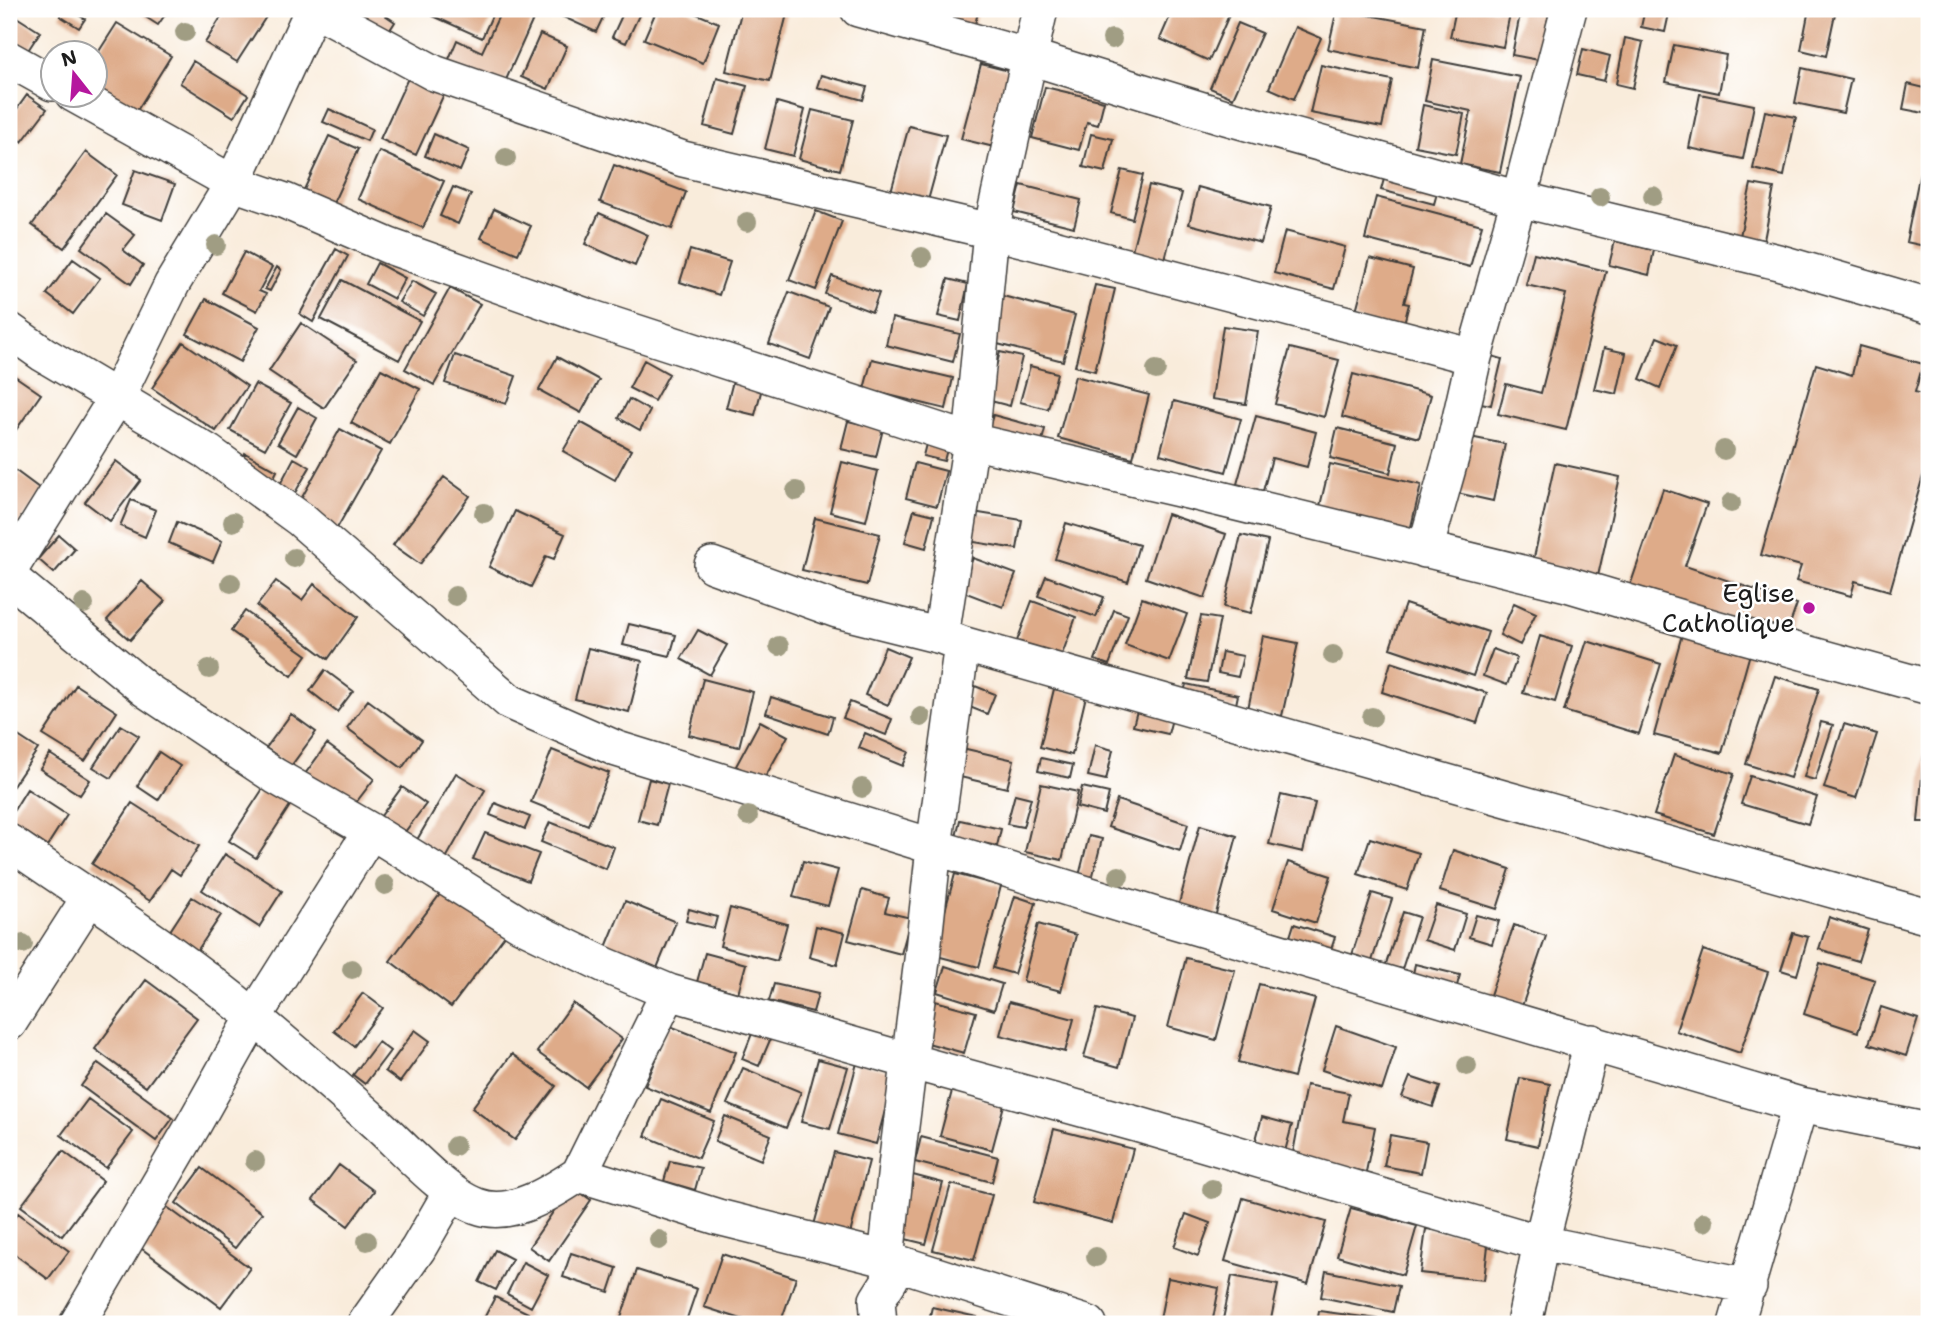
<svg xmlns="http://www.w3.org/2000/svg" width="1938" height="1333" font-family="'Shantell Sans',sans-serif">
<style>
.building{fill:#deab89}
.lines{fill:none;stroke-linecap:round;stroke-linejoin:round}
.street-casing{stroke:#3d3b39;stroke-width:38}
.street{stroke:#fff;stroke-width:35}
.tree{fill:#a09d83}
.poi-dot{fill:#b5179e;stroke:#fff;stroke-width:2.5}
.labels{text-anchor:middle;stroke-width:5;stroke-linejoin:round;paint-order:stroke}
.poi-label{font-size:26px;fill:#1c1c1c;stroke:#fff;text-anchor:end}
</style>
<rect width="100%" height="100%" fill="#fff"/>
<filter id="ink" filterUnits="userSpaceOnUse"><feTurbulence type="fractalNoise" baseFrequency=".0143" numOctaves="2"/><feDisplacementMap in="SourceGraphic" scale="14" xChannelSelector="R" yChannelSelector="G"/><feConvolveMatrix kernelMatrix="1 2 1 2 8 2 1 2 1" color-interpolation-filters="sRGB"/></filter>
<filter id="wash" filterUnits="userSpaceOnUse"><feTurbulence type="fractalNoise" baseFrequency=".00686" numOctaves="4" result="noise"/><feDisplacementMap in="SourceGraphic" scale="28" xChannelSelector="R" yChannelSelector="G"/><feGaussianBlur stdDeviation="1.57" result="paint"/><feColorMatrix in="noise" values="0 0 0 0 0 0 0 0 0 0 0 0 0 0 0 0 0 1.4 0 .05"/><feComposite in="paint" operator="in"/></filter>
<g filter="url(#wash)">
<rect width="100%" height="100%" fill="#f9ecdb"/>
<g id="blocks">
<!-- building -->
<path class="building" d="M65,9H68L85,19L79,28L60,16Z
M133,9H169L158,25Z
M226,9H271L237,62L205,43Z
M360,9H376L395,22L384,39L353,19Z
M436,9H495L482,38L433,16Z
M502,9H521L535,15L501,91L446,66L457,40L482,52Z
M562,9H607L596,32L559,15Z
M625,9H642L626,43L612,37Z
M657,9H685L719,23L703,63L644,39Z
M742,9H766L787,14L770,81L726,71Z
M924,9H979L972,35L921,21Z
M1173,9H1214L1229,15L1209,61L1160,39Z
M1337,9L1426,26L1418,68L1328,49Z
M1456,9H1511L1503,47L1450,37Z
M1521,9H1550L1539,60L1512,55Z
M1645,9H1670L1665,32L1641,27Z
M1809,9H1836L1826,56L1801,50Z
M15,16L40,32L25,55L9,45V26Z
M117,23L171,56L133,117L94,94V59Z
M1238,23L1262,33L1233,98L1210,88Z
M1295,27L1321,38L1294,99L1269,88Z
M540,34L567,46L548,89L521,77Z
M1625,38L1643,42L1633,88L1616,84Z
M1674,45L1726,55L1719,93L1666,82Z
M1583,49L1610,56L1604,81L1577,75Z
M1433,60L1520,77L1500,172L1460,164L1471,111L1425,101Z
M193,61L248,95L234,117L180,83Z
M981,64L1013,72L994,147L961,139Z
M1321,65L1392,80L1382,127L1310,113Z
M1802,68L1851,79L1843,113L1795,103Z
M821,75L867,87L863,100L817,87Z
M408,78L444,94L416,155L380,139Z
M717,78L747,86L734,134L704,126Z
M1908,84L1929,89V114L1903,109Z
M1045,87L1104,101L1098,125L1087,122L1079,150L1032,138Z
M1700,94L1754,105L1743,159L1689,148Z
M27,95L47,109L22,142L9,133V120Z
M777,102L805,110L793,156L765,149Z
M1423,105L1464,114L1456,154L1415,146Z
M329,109L372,129L367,141L323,122Z
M812,110L853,120L840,170L799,159Z
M1765,111L1796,117L1784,176L1753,169Z
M909,126L946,135L927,204L890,195Z
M434,134L469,150L460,171L425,156Z
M1091,134L1113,139L1105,172L1083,167Z
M329,136L358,149L331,208L302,194Z
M379,151L444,181L423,228L358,199Z
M86,152L117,175L64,248L32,225Z
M1923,157L1929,159V247L1906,242Z
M614,165L686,192L672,229L600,202Z
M135,170L175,184L162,220L122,205Z
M1122,170L1143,175L1132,219L1111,213Z
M1384,179L1437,193L1434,204L1381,190Z
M1751,184L1774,188L1764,240L1740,236Z
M1021,185L1081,200L1074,227L1014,212Z
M1149,185L1182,193L1164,263L1131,254Z
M453,187L471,194L458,224L440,216Z
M1198,187L1271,207L1261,243L1189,224Z
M1376,197L1482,225L1470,267L1365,239Z
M494,209L531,226L518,254L481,238Z
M816,211L842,221L816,290L789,280Z
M599,213L648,235L635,266L585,244Z
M106,214L135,235L123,250L143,265L131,284L81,248Z
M1285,231L1345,247L1334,289L1274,273Z
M1615,241L1654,250L1649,275L1609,265Z
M336,249L348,256L313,322L300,314Z
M690,250L730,262L719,295L680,282Z
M244,252L272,267L259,291L266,294L257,311L222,293Z
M1534,253L1606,271L1566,430L1498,414L1506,384L1541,393L1566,294L1526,285Z
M1370,258L1413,269L1404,303L1409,304L1402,331L1354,318Z
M73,259L100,278L73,314L47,294Z
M377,263L405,278L394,299L366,284Z
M277,267L281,270L270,291L265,289Z
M832,276L879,293L872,312L825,294Z
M948,279L968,284L960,321L938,316Z
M342,280L420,321L399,360L321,319Z
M412,281L436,294L423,316L399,302Z
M1095,285L1115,289L1095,371L1075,366Z
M450,288L480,304L434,385L405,369Z
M789,292L829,307L810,359L769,344Z
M999,295L1075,315L1063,361L986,341Z
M206,299L259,327L240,362L187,334Z
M892,318L960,334L953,362L886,345Z
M301,323L357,360L324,408L269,371Z
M1223,326L1258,331L1246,404L1212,399Z
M1657,337L1677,345L1660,388L1640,379Z
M183,342L247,386L216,431L152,388Z
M1859,346L1923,364L1915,392L1929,396V455L1890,591L1855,581L1851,596L1796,581L1801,566L1761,555L1816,364L1852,375Z
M1290,348L1339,360L1324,417L1275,404Z
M1604,348L1626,353L1617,394L1594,389Z
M1000,352L1022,357L1010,406L987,400Z
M455,355L516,376L506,404L445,383Z
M1492,356L1502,359L1491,405L1481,403Z
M557,357L599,380L581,413L539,390Z
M872,359L953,378L946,409L864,389Z
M644,360L669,374L654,401L629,388Z
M1030,366L1057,373L1048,409L1020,402Z
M381,369L420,389L390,444L351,423Z
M9,372L41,394L9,440Z
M1353,374L1431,395L1419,438L1342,417Z
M1075,376L1149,395L1133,458L1058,438Z
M733,381L762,388L755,415L726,408Z
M255,384L291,403L265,449L230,430Z
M629,399L650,411L640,430L619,418Z
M1174,401L1241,419L1226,472L1160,454Z
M298,407L317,418L297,454L278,443Z
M993,415L1045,429L1041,445L988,431Z
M1256,416L1316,432L1307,467L1272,458L1263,491L1237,484Z
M848,421L883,429L876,457L841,449Z
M580,422L631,450L615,480L563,451Z
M1337,428L1397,443L1390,473L1330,458Z
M340,429L381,451L336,530L296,508Z
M1470,437L1505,444L1493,501L1457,493Z
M926,444L947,449L944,461L923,456Z
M245,453L277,471L271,483L239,465Z
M294,458L310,467L292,498L277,490Z
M116,461L141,480L110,521L85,502Z
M842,462L878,471L866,521L830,512Z
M915,463L946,471L937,506L906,498Z
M1555,463L1620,477L1598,576L1533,562Z
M1330,464L1421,485L1409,535L1318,514Z
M12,468L43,491L9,537V472Z
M444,477L470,496L420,564L393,545Z
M1663,489L1707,504L1685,566L1797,604L1785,638L1630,586Z
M131,500L156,510L145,537L120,526Z
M914,510L934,515L926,548L905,542Z
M515,511L565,534L554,559L546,556L531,587L489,567Z
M973,512L1022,520L1017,549L968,541Z
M1167,514L1226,534L1205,598L1146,578Z
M815,518L880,534L867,585L802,570Z
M177,522L222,541L213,562L169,543Z
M1066,523L1139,545L1128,582L1055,559Z
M59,535L75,549L54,573L38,559Z
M1241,535L1268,541L1251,613L1224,607Z
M973,558L1016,574L1003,607L961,591Z
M1046,576L1104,597L1096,617L1038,596Z
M142,581L165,601L130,640L107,620Z
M276,581L302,600L314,584L358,617L328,659L257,606Z
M1142,598L1187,614L1169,661L1125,645Z
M1032,601L1076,617L1061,657L1017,641Z
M1514,603L1536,613L1520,645L1500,635Z
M1405,604L1488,632L1473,676L1390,648Z
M1114,610L1128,615L1109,665L1095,660Z
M245,611L307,655L292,676L231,631Z
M1201,616L1220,619L1207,682L1188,679Z
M629,624L676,635L670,656L623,645Z
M698,630L727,645L710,675L681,659Z
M1683,631L1751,650L1722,753L1654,735Z
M1263,636L1298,643L1282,716L1248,709Z
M1540,636L1572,646L1555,702L1523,693Z
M1587,641L1661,664L1639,734L1564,711Z
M885,647L909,657L888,705L865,695Z
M588,648L642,661L629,712L575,699Z
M1493,649L1517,658L1507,685L1483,676Z
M1222,652L1243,656L1238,677L1218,673Z
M1391,662L1487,693L1477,723L1382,692Z
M325,670L353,691L337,712L310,691Z
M1775,676L1819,689L1790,778L1746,764Z
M703,679L753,692L739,747L689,735Z
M1186,684L1238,695L1235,709L1183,698Z
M76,685L117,712L85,761L43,735Z
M975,686L995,694L987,714L967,706Z
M1054,689L1086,696L1072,755L1040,747Z
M771,697L833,717L828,734L766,713Z
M368,700L422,740L402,768L347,728Z
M850,702L892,719L886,735L843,718Z
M1138,707L1173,715L1168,734L1133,726Z
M291,714L316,732L291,766L266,748Z
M760,721L788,736L763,781L736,766Z
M1821,722L1833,725L1815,780L1804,777Z
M1844,724L1877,734L1856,798L1824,788Z
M121,725L139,736L111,778L93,767Z
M9,730L38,749L13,786L9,783Z
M1926,732L1929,733V822H1918Z
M865,733L909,752L903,766L859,748Z
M327,744L374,779L351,809L305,774Z
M1095,745L1113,750L1106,780L1088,776Z
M962,748L1014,760L1007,788L956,776Z
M552,750L609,773L588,825L531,802Z
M159,752L180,766L158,800L137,786Z
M50,754L90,780L80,795L40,769Z
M1674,755L1734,774L1714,834L1654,815Z
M1041,758L1073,765L1070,778L1038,771Z
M456,773L485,790L444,862L414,845Z
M1750,776L1817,797L1808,824L1741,804Z
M649,779L668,784L657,825L638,820Z
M1041,784L1078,792L1062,860L1025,852Z
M264,787L291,804L256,858L229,841Z
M402,787L426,804L401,837L378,820Z
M1082,787L1109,793L1104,814L1077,807Z
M27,789L67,815L47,846L9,821V818Z
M1015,794L1031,798L1023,827L1007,824Z
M1281,795L1315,803L1303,852L1269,844Z
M1117,800L1188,824L1180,851L1108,827Z
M132,803L199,846L180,875L171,869L150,901L92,864Z
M495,803L530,817L525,829L490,815Z
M960,820L1001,829L997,846L956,837Z
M550,822L614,847L606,869L541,842Z
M1200,825L1237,836L1214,921L1177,911Z
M485,833L539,854L528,881L473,859Z
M1089,836L1102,839L1091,883L1078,880Z
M1370,838L1419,853L1407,890L1358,874Z
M1453,850L1510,869L1497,909L1440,891Z
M225,854L282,891L259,927L202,890Z
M803,861L838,870L828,906L793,897Z
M1288,862L1331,876L1316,923L1273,909Z
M955,874L1001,886L979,967L933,955Z
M444,889L506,934L451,1007L390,961Z
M862,890L889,898L885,912L911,918L901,954L848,940Z
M1372,893L1392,899L1371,964L1351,958Z
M1015,896L1036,903L1014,974L993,968Z
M192,897L221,915L195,954L166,937Z
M625,901L676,922L655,973L604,952Z
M1436,905L1466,914L1455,950L1424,940Z
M730,908L787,924L777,961L720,946Z
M689,909L717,917L714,928L686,921Z
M1403,912L1419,917L1400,975L1384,970Z
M1476,915L1499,921L1492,944L1469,937Z
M1829,917L1868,930L1858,961L1819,949Z
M1038,924L1076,935L1061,991L1023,981Z
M1294,924L1335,937L1329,956L1288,943Z
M1514,925L1546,936L1521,1009L1489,998Z
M816,926L845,933L837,965L809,957Z
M1793,933L1808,937L1797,975L1781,970Z
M1703,950L1768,972L1740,1053L1676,1031Z
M705,953L746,964L738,993L697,982Z
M1186,958L1235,970L1216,1040L1168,1027Z
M1820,963L1875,980L1858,1032L1804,1014Z
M1415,964L1460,975L1456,989L1412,979Z
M945,966L1002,984L994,1010L937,992Z
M146,980L197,1018L146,1087L95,1049Z
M774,984L818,994L813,1012L769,1001Z
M1259,984L1315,999L1294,1077L1238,1062Z
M363,993L383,1008L354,1046L334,1031Z
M935,1001L976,1012L964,1053L924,1042Z
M1009,1002L1074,1019L1065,1052L1000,1035Z
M573,1003L622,1039L586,1087L537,1052Z
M1881,1007L1918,1019L1906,1056L1869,1044Z
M1097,1009L1132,1018L1119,1067L1084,1057Z
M670,1026L736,1052L711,1113L645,1086Z
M755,1026L773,1033L759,1066L742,1059Z
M1336,1026L1396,1047L1382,1090L1322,1070Z
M415,1030L430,1041L400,1082L385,1071Z
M378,1042L390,1051L365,1084L353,1075Z
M512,1054L556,1086L515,1140L472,1108Z
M818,1059L848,1067L830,1129L801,1122Z
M98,1063L173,1118L156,1141L81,1086Z
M857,1063L895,1073L876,1144L838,1134Z
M743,1068L801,1092L786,1128L727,1104Z
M1410,1077L1440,1087L1433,1107L1402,1097Z
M1520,1078L1550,1084L1538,1146L1507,1139Z
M1306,1085L1349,1093L1343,1121L1375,1127L1366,1172L1292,1158Z
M952,1091L1004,1105L992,1150L940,1136Z
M88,1099L133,1132L106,1168L61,1135Z
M661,1099L714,1121L698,1158L645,1136Z
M725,1116L771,1135L761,1160L715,1141Z
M1262,1117L1292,1125L1283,1159L1253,1151Z
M1054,1129L1133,1149L1113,1223L1034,1202Z
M1390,1135L1427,1142L1421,1173L1384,1166Z
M921,1137L998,1157L992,1182L915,1162Z
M63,1151L103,1181L62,1236L21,1206Z
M834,1152L869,1161L850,1234L814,1225Z
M670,1161L701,1168L695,1190L664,1181Z
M339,1165L374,1191L348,1226L313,1200Z
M202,1168L262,1213L235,1248L176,1203Z
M909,1174L943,1183L926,1244L893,1236Z
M951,1184L992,1195L974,1260L933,1250Z
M571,1186L591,1200L549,1261L529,1247Z
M1243,1198L1326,1222L1308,1284L1225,1261Z
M163,1204L250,1268L221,1307L134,1243Z
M1351,1208L1417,1226L1403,1275L1337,1256Z
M18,1213L69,1251L48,1279L9,1250V1226Z
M1186,1214L1210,1223L1198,1256L1174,1247Z
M1426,1229L1489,1237L1484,1280L1420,1273Z
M495,1250L512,1259L496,1290L479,1282Z
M571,1253L617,1268L609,1292L563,1277Z
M722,1254L796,1278L780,1324H757L704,1307Z
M523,1262L548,1275L531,1307L507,1294Z
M637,1270L697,1289L685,1324H619Z
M1326,1271L1399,1286L1393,1312L1321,1297Z
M1232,1276L1278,1285L1270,1324H1222Z
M1168,1278L1219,1288L1212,1324H1159Z
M495,1297L528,1313L522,1324H481Z
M932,1307L977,1317L975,1324H928Z
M1319,1311L1386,1320V1324H1317Z
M1396,1318L1432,1323V1324H1395Z"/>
</g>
</g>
<g filter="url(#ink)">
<use href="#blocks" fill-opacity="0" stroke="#3d3b39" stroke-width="2"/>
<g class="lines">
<defs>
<path id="street" d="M316,9L434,73L683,159L991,231L1474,357
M858,9L1030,57L1222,116L1519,199L1778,262L1929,306
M9,59L52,83
M73,94L233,183L285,201L389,246L586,316L971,441L1196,493L1567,584L1715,628L1929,687
M9,330L43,354L208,452L300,519L510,702L617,749L1168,919L1800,1105L1929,1131
M1425,550L1452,454L1474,357L1519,199L1569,9
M712,565L837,610L941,636L962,644L1503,798L1929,917
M9,571L117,397L172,284L233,183L313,9
M9,577L146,690L275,776L371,831L520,924L607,966L669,992L909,1061L1136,1124L1541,1243L1749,1286
M941,636L971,441L991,231L1040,9
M9,842C91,899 178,953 255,1018C295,1052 336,1087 375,1122C401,1145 445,1195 477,1206C511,1219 552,1192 579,1174L718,1217L886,1259L1089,1324
M9,1023L89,898
M579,1174L669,992
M77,1324L194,1124L254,1017L371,831
M365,1324L418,1249L451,1192
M879,1324L877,1300L891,1278L886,1259L897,1158L922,960L934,847L962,644
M1524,1324L1541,1243L1592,1042
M1736,1324L1800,1105"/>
</defs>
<!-- street casing -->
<use href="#street" class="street-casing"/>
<!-- street -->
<use href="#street" class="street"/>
</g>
<!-- trees -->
<g class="tree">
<circle cx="185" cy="32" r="10"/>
<circle cx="1112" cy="39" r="10"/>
<circle cx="506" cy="158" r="10"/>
<circle cx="1653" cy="196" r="10"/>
<circle cx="1600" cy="197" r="10"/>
<circle cx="747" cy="222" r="10"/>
<circle cx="216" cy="245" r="10"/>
<circle cx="922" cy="257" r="10"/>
<circle cx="1156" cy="370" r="10"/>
<circle cx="1724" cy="450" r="10"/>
<circle cx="796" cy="491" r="10"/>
<circle cx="1731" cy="503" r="10"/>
<circle cx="484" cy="513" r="10"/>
<circle cx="233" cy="522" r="10"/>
<circle cx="294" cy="558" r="10"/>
<circle cx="231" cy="583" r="10"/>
<circle cx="455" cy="596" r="10"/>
<circle cx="84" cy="604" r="10"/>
<circle cx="779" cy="646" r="10"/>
<circle cx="1333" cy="655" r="10"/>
<circle cx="209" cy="669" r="10"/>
<circle cx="921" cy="717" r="10"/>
<circle cx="1372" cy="717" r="10"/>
<circle cx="862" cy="788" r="10"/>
<circle cx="748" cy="816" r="10"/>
<circle cx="1119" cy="876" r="10"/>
<circle cx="385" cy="885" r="10"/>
<circle cx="23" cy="944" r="10"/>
<circle cx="352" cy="969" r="10"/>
<circle cx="1467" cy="1066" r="10"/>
<circle cx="455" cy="1146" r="10"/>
<circle cx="255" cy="1161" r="10"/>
<circle cx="1212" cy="1189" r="10"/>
<circle cx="1704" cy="1222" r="10"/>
<circle cx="659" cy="1240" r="10"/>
<circle cx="367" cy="1241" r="10"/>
<circle cx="1096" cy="1257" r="10"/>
</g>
</g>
<!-- markers -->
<circle class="poi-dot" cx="1809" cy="608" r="7"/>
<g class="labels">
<!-- poi labels -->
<g class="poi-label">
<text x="1795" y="602">Eglise<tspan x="1795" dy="30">Catholique</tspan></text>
</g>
</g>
<!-- margin -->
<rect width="1938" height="1333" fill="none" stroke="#fff" stroke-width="35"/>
<!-- north arrow -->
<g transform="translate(74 74) rotate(343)"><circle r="33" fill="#ffffff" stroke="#a4a4a4" stroke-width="2"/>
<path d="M0-5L12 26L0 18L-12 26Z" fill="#b5179e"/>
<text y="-10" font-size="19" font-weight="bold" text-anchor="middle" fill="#1c1c1c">N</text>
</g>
</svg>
